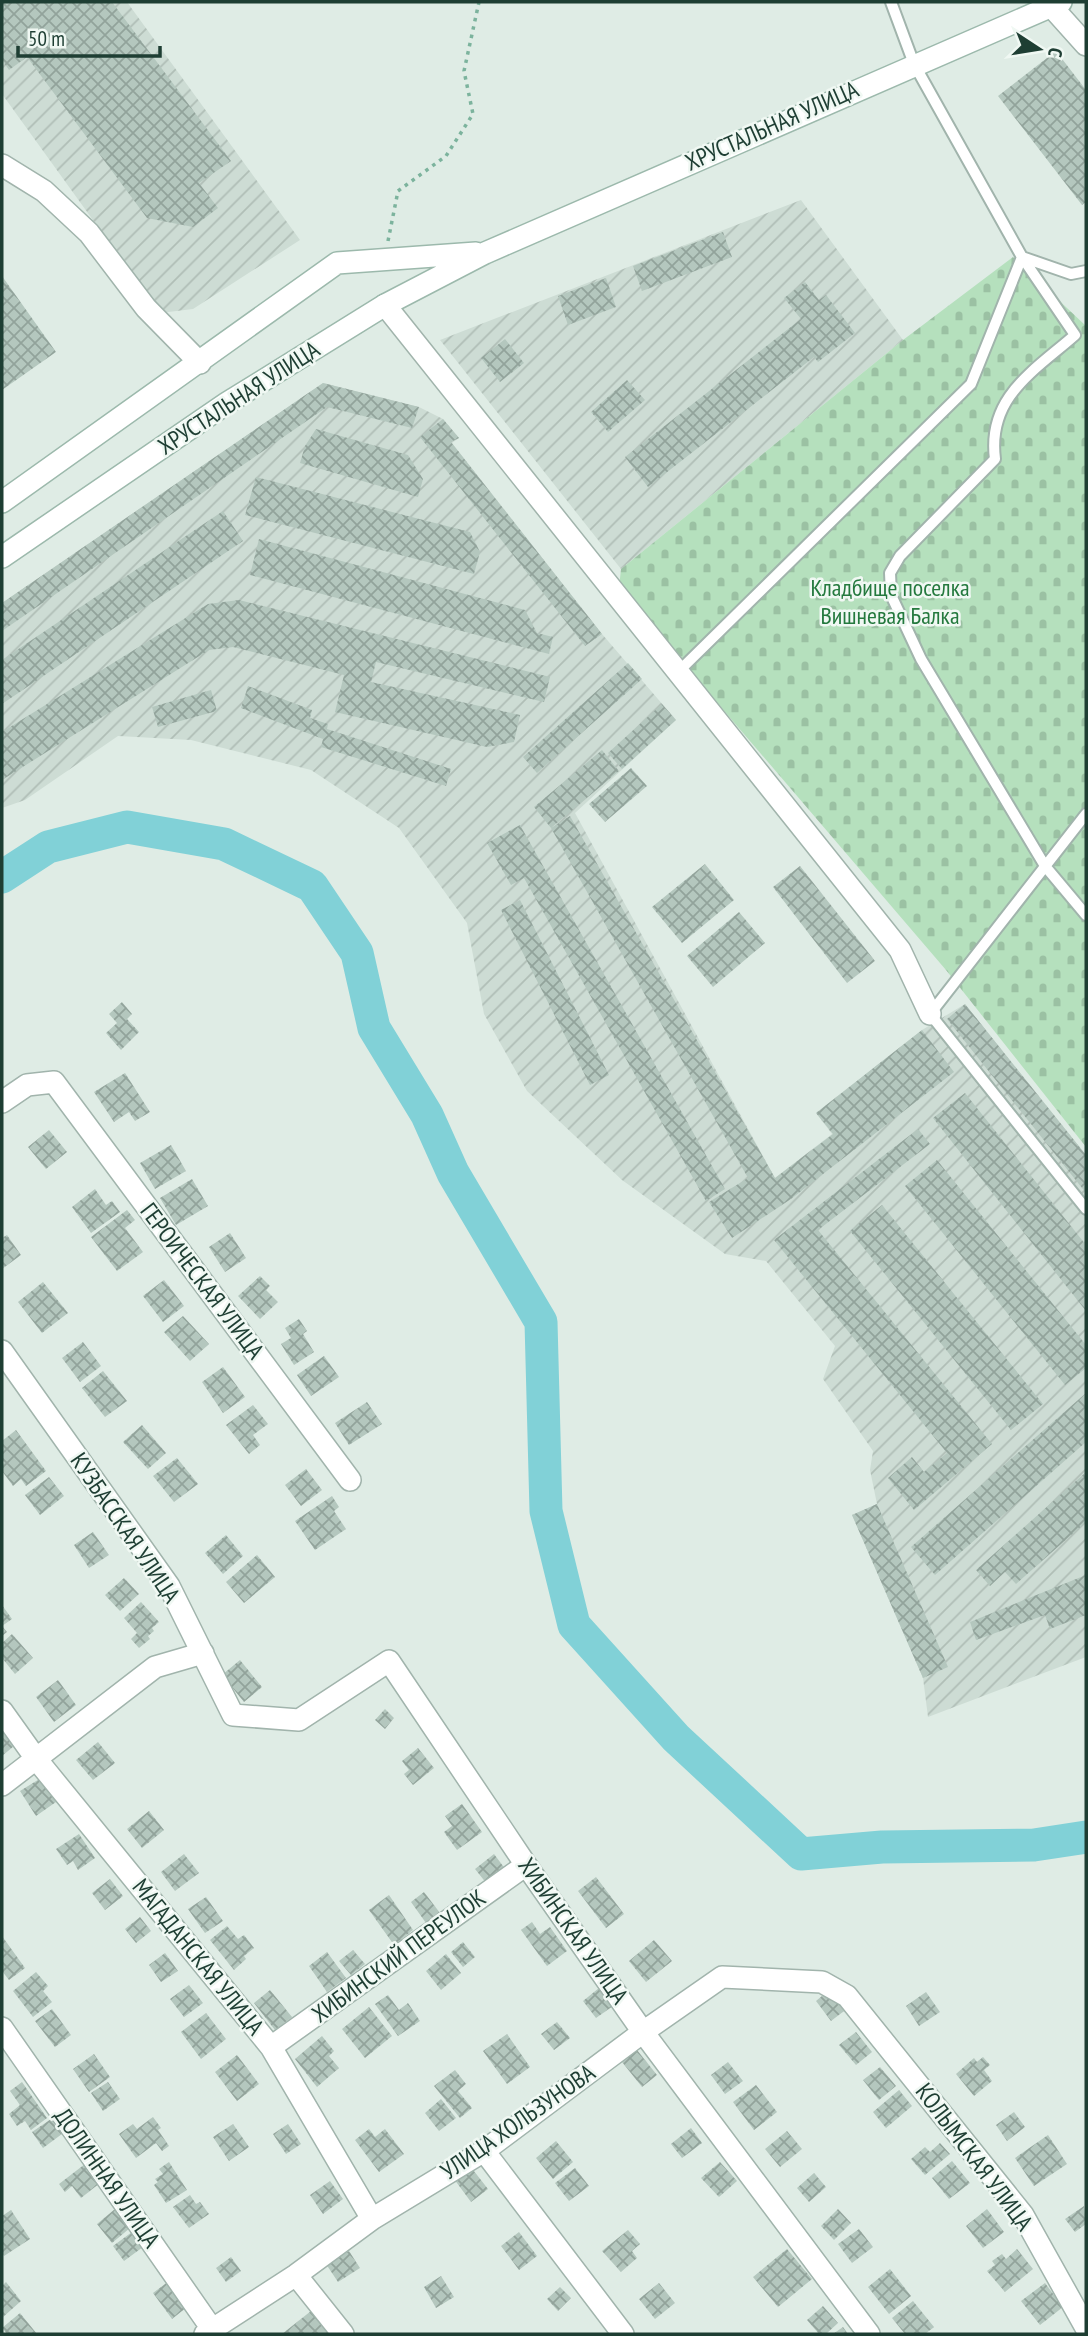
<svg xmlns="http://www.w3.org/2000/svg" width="1088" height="2336" font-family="'PT Sans Narrow',sans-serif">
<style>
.industrial{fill:url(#industrial-furrows)}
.cemetery{fill:url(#cemetery-stones)}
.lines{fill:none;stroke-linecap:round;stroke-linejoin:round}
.river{stroke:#81d1d7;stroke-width:33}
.building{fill:url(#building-cross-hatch)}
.lane-casing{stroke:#a1b4ac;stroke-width:14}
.street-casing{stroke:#a1b4ac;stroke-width:24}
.secondary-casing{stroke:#9cb9ac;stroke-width:24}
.path{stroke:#7cb39d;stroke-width:3.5;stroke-dasharray:3.5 5;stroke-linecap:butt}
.lane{stroke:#fff;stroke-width:10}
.street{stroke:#fff;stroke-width:21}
.secondary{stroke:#fff;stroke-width:21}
.labels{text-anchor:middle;stroke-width:5;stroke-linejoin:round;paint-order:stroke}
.street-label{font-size:24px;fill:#1e3e33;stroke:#f0f8f3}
.park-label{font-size:24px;fill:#24793e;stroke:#f0f8f3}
</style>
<defs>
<pattern id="industrial-furrows" width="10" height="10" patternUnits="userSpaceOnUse" patternTransform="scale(1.75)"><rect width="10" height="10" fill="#cddcd4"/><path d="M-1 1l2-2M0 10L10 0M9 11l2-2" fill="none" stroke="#b0beb6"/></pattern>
<pattern id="cemetery-stones" width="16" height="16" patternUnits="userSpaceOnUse" patternTransform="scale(1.75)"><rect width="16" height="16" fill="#b5e0bd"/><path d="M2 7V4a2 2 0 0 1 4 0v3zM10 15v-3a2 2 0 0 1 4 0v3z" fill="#9bc1a3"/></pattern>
<pattern id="building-cross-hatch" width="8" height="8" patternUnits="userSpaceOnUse" patternTransform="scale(1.75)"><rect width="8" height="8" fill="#b4c7be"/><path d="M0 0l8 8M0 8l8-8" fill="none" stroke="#92a39b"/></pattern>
</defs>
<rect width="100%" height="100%" fill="#dfece5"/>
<!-- industrial -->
<path class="industrial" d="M2,2H127L300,240L193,309L160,313L2,94Z
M801,200L903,340L621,569L440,340Z
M323,383L419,407L443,419L459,438L452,443L602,634L676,720L575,813L775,1178L832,1134L816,1113L922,1030L965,1004L1086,1155V1657L928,1717L923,1678L852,1515L877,1504L870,1470L873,1451L823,1379L835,1346L766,1261L725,1254L622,1180L527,1091L484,1014L467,923L399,828L311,770L191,740L118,736L25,800L2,808V603Z"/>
<!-- cemetery -->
<path class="cemetery" d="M1013,257L1086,326V1147L946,970L619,588L621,569L903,340Z"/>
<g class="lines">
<!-- river -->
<path class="river" d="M2,877L48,847L127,827L224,844L312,886L357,953L374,1028L427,1115L453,1173L541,1322L546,1511L574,1625L676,1738L801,1854L882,1847L1034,1845L1086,1837"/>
</g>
<!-- building -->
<path class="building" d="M2,2H112L231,161L199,183L218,208L193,227L147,218L27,57L9,70L2,60Z
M1056,51L1086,90V202L1082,205L998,96Z
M723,232L732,257L642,291L633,266Z
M2,276L56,352L2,390Z
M606,278L616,307L568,325L558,296Z
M805,282L819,300L826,295L855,333L818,362L814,357L648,487L625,457L801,319L784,298Z
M505,339L524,363L500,382L481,358Z
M627,380L645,400L608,432L591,412Z
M323,383L419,407L412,428L327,407L2,631V603Z
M443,419L459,438L451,442L602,634L585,646L420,437Z
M316,429L408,455L423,479L418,497L300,463L305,446Z
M256,477L470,532L480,552L474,574L245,515Z
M223,511L243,541L2,704V660Z
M259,539L525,610L537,633L553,637L549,654L250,575Z
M239,600L550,677L544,702L376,662L371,682L520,715L514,742L487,747L335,712L344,675L233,647L209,650L2,780V732L208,604Z
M628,663L642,679L537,773L523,757Z
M248,686L312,710L310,718L328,724L327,729L451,769L446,786L321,747L323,739L241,708Z
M211,690L217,711L158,727L152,707Z
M662,704L676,720L622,769L608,753Z
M602,750L619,771L551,828L534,807Z
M631,768L647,786L605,822L589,804Z
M570,816L775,1178L833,1134L816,1113L922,1030L954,1072L791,1199L732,1238L709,1202L748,1178L551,828Z
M520,825L725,1189L706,1201L524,878L511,885L487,843Z
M705,864L734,900L682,943L652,907Z
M800,866L875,961L847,983L773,887Z
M520,900L609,1075L590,1085L501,910Z
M739,912L765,943L713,987L687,956Z
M122,1002L132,1014L127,1019L139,1032L121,1050L106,1033L117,1023L109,1014Z
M965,1004L1086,1155V1193L947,1019Z
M125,1073L150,1112L135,1121L129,1112L114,1122L94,1092Z
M965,1093L1086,1245V1311L933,1118Z
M918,1129L930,1144L818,1230L992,1444L914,1510L888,1478L912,1457L924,1472L947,1453L774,1240Z
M49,1130L67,1152L46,1169L28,1147Z
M171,1145L186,1171L155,1189L140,1163Z
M937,1160L1086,1345V1368L1065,1385L905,1186Z
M192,1179L208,1206L176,1225L160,1198Z
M95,1189L106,1205L112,1201L120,1212L91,1233L72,1207Z
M882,1205L1043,1404L1011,1430L850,1231Z
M127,1210L135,1220L125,1228L143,1252L117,1271L91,1237Z
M230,1233L246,1258L225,1272L209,1247Z
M7,1235L21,1255L2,1269V1238Z
M260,1276L270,1286L266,1290L278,1302L260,1319L238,1296Z
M164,1280L184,1306L163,1322L143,1296Z
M43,1282L68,1313L42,1333L18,1302Z
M183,1316L209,1344L190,1361L164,1332Z
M299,1319L307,1331L303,1334L314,1352L294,1365L281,1344L291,1338L285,1328Z
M83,1342L101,1366L80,1382L62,1358Z
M324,1356L339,1377L311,1396L297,1375Z
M223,1367L245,1397L223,1413L202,1382Z
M103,1371L127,1401L105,1417L82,1388Z
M1086,1393V1442L935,1575L911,1547Z
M367,1402L382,1424L349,1445L335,1423Z
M253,1405L268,1424L253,1435L260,1445L249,1454L226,1425Z
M142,1425L166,1453L148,1469L123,1442Z
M16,1430L46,1471L26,1486L21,1479L13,1486L2,1471V1465L4,1463L2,1459V1441Z
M177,1458L198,1484L174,1502L153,1476Z
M306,1469L322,1490L301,1506L285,1485Z
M1086,1472V1522L1016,1584L1005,1572L990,1586L976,1570Z
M49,1477L64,1496L40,1515L25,1495Z
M332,1496L339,1507L334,1511L346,1529L315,1550L295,1521Z
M877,1504L948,1667L923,1678L852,1515Z
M93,1532L109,1555L89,1568L74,1545Z
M226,1535L243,1556L223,1574L205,1553Z
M257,1555L275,1577L244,1603L226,1582Z
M1086,1575V1615L1050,1629L1045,1615L976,1640L970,1622Z
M124,1578L139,1594L120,1611L105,1595Z
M141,1602L159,1622L152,1628L154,1631L148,1636L150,1639L139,1648L131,1639L137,1633L124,1618Z
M2,1605L12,1619L2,1626L7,1632L2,1636Z
M12,1634L33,1658L15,1674L2,1658V1643Z
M240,1660L262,1687L244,1702L222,1675Z
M58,1680L76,1705L54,1722L36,1697Z
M385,1709L394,1718L385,1729L375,1720Z
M2,1731L14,1746L2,1756Z
M98,1742L115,1763L93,1780L76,1760Z
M418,1748L434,1768L413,1785L404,1774L409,1770L402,1761Z
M41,1778L56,1802L36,1816L20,1791Z
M462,1804L482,1832L457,1850L444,1832L452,1826L445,1816Z
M149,1811L164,1830L142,1848L127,1829Z
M79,1834L95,1858L78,1870L73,1861L67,1865L56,1849Z
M184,1854L199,1873L175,1891L161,1872Z
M494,1854L506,1870L487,1884L475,1869Z
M596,1877L624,1914L606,1928L578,1891Z
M110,1879L123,1896L105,1910L92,1893Z
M424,1892L440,1913L426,1923L411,1902Z
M389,1895L413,1930L394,1945L369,1910Z
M206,1897L223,1921L205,1933L188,1909Z
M140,1917L151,1931L136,1943L125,1929Z
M532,1922L540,1934L550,1927L567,1951L547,1966L521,1930Z
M227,1926L238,1939L244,1935L254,1948L244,1956L246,1959L234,1970L210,1940Z
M2,1936L25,1968L9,1980L2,1971Z
M654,1940L672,1961L646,1982L629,1961Z
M463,1942L475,1957L463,1967L451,1952Z
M353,1950L365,1964L351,1975L339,1961Z
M327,1952L346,1978L327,1992L309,1966Z
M165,1953L178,1971L161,1982L149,1965Z
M446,1954L461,1973L441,1990L426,1971Z
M36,1972L48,1986L43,1991L52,2002L33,2017L13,1991Z
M189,1985L203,2003L184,2017L170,1999Z
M599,1988L613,2006L596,2018L583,2001Z
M270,1990L292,2017L275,2030L254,2003Z
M829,1990L844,2011L831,2021L816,2001Z
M926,1992L940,2012L919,2026L906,2006Z
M388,1995L399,2010L408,2003L420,2021L398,2036L375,2004Z
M369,2007L392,2036L365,2058L342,2029Z
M52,2009L71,2035L55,2047L35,2021Z
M206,2013L226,2039L201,2059L181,2032Z
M557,2022L570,2038L554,2050L541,2034Z
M856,2032L872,2052L856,2065L839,2045Z
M507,2034L530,2067L507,2084L483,2051Z
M322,2036L334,2051L329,2056L339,2068L317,2087L295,2059Z
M637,2050L657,2075L642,2087L622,2062Z
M94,2054L110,2077L89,2092L73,2069Z
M237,2055L259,2084L237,2101L215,2072Z
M983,2057L990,2065L984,2070L992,2081L974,2096L956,2074L974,2058L977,2062Z
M728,2062L743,2081L725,2094L711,2075Z
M880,2067L896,2086L879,2100L863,2080Z
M455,2070L466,2084L458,2091L472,2108L460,2118L434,2086Z
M22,2082L47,2118L31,2130L25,2121L17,2126L9,2114L20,2105L10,2091Z
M108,2082L120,2099L103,2111L91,2093Z
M756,2085L777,2112L754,2130L733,2102Z
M899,2090L912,2106L886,2128L873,2112Z
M441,2099L456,2118L439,2131L425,2113Z
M1014,2112L1025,2127L1007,2141L996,2125Z
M153,2117L161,2128L158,2130L169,2146L162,2151L156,2143L136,2158L119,2134L133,2124L137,2129Z
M51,2119L62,2134L43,2148L32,2132Z
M233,2124L249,2147L229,2161L213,2137Z
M288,2124L301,2144L286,2154L273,2134Z
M691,2128L702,2143L682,2158L671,2144Z
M369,2129L375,2137L385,2129L404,2154L379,2172L355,2140Z
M787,2131L802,2149L780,2167L765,2149Z
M1048,2135L1067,2164L1034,2186L1015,2158Z
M556,2141L573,2162L553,2179L536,2158Z
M940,2143L950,2154L925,2175L911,2159L925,2147L930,2152Z
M952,2161L970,2183L949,2199L932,2178Z
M169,2162L187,2190L166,2203L154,2185L158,2182L155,2179L163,2174L159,2169Z
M720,2162L737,2181L719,2197L701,2178Z
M85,2164L100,2183L81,2198L72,2186L65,2192L59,2184Z
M470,2166L488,2189L471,2202L454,2179Z
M575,2168L589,2186L569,2201L555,2183Z
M814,2173L826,2187L809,2202L797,2188Z
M330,2181L343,2199L323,2214L310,2195Z
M190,2195L196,2204L200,2202L209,2214L189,2228L173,2207Z
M1084,2206L1086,2224L1075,2232L1065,2219Z
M115,2209L130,2228L112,2243L97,2224Z
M838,2209L851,2223L834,2240L821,2226Z
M987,2209L1004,2232L983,2248L966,2226Z
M11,2210L30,2239L4,2256L2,2253V2216Z
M859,2229L873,2247L852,2263L838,2244Z
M628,2230L640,2244L632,2251L637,2258L621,2272L602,2251Z
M132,2232L143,2247L124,2261L113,2246Z
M519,2232L537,2256L519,2270L501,2246Z
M787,2249L812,2279L778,2307L753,2277Z
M1017,2249L1033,2269L1005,2292L987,2271L995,2265L992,2261L1002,2254L1006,2259Z
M349,2251L360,2268L338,2282L326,2264Z
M231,2257L241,2271L226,2282L216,2268Z
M890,2269L911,2296L889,2314L868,2287Z
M441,2276L454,2297L436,2308L424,2287Z
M169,2281L187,2307L172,2319L153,2293Z
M6,2282L21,2301L2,2318V2286Z
M659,2283L675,2303L655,2319L639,2299Z
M1045,2283L1063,2307L1040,2325L1021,2301Z
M560,2287L571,2298L558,2311L547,2299Z
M913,2301L934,2327L925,2334H905L892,2318Z
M823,2306L838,2323L826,2334H819L807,2320Z
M311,2311L328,2334H282Z
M20,2313L37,2334H7L2,2328Z
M843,2327L848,2334H833Z"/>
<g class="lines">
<defs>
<path id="lane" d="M891,2L914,64L1022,257L1071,274L1086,271
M1022,257L1075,335C1034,371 987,397 995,459L900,556L890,573L891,595L921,659L1045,866L1086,915
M678,672L971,384L1022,257
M1086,814L930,1014L1086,1209"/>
<path id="street" d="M1051,6L1086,45
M2,165L44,191L89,233L146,308L200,363
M385,305L900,950L930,1014
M2,1102L27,1085L54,1082L350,1480
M2,1351L169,1586L233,1715L299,1720L389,1661L526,1865L643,2032L869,2334
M2,1711L37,1760L271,2047L372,2219
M2,1785L155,1667L203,1653
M2,2028L212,2329
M271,2047L526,1865
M484,2151L623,2334
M296,2275L343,2334
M205,2334L296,2275L372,2219L484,2151L643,2032L722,1977L822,1982L847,1996L1023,2215L1086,2328"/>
<path id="secondary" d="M2,502L337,263L476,253
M2,557L227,403L385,305L485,253L1061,2"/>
</defs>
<!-- lane casing -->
<use href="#lane" class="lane-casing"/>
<!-- street casing -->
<use href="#street" class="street-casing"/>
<!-- secondary casing -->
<use href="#secondary" class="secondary-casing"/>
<!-- path -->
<path class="path" d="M388,241L398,191L446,156L473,114L464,71L479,2"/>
<!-- lane -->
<use href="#lane" class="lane"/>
<!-- street -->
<use href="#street" class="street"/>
<!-- secondary -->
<use href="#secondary" class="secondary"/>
</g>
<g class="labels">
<!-- street labels -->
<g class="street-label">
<text transform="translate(772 126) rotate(-24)" y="8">ХРУСТАЛЬНАЯ УЛИЦА</text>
<text transform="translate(239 398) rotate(-33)" y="8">ХРУСТАЛЬНАЯ УЛИЦА</text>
<text transform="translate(202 1281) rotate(53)" y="8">ГЕРОИЧЕСКАЯ УЛИЦА</text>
<text transform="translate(125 1528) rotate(56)" y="8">КУЗБАССКАЯ УЛИЦА</text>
<text transform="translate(573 1931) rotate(55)" y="8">ХИБИНСКАЯ УЛИЦА</text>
<text transform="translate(399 1956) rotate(-36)" y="8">ХИБИНСКИЙ ПЕРЕУЛОК</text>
<text transform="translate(198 1957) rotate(51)" y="8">МАГАДАНСКАЯ УЛИЦА</text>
<text transform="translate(518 2122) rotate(-35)" y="8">УЛИЦА ХОЛЬЗУНОВА</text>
<text transform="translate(974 2157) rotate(53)" y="8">КОЛЫМСКАЯ УЛИЦА</text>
<text transform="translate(107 2178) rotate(55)" y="8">ДОЛИННАЯ УЛИЦА</text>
</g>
<!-- park labels -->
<g class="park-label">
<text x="890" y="596">Кладбище поселка<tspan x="890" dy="28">Вишневая Балка</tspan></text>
</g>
</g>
<!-- border -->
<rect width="1088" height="2336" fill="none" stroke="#1e3e33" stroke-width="7"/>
<!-- north arrow -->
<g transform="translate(1039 49) rotate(102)" stroke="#f0f8f3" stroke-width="5" paint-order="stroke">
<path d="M0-5L12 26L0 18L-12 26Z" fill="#1e3e33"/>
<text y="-10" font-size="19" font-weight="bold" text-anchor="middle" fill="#1e3e33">С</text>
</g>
<!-- scale -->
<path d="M18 46v10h142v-10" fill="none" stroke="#1e3e33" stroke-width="3.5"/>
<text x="28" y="46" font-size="21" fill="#1e3e33" stroke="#f0f8f3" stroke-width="5" paint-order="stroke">50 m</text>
</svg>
